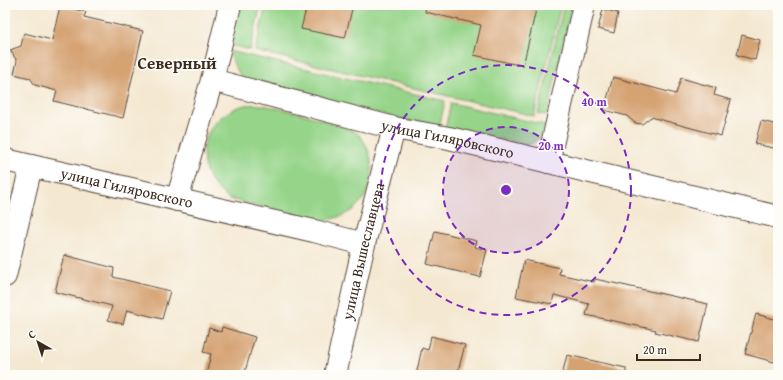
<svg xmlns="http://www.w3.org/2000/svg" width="783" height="380" font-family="'Gentium Book Plus',serif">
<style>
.green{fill:#95d489;stroke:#687f54}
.building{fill:#d5a272}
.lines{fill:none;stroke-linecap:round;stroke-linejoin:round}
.minor-casing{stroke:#574639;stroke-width:24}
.minor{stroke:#fff;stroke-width:22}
.ring{fill:none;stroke:#7b2cbf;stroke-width:2;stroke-dasharray:7 5}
.labels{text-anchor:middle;stroke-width:3.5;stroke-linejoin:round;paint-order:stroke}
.street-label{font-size:15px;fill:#3b2a1e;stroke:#fdfcf7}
.quarter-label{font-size:17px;font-weight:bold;fill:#3b2a1e;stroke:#fdfcf7}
.centre{fill:#7b2cbf;stroke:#fdfcf7;stroke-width:2}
.ring-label{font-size:12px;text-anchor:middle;font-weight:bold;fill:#7b2cbf;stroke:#fdfcf7;stroke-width:3.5;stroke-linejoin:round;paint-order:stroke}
</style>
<rect width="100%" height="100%" fill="#fdfcf7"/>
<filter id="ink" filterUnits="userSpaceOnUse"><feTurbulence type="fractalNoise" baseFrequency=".025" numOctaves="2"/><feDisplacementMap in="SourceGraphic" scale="8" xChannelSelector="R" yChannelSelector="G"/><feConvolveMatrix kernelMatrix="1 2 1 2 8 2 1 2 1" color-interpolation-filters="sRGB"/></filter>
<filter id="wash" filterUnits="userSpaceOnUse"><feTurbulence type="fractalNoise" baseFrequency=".012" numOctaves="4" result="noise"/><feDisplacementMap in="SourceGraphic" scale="16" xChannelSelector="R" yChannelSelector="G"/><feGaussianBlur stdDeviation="0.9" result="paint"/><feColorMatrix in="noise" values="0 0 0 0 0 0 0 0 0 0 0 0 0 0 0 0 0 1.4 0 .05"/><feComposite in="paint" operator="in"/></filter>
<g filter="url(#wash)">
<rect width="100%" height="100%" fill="#f4e8d1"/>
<!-- green -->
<path class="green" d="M236,5H261L250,50L229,45Z
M266,5H561L534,116L255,51Z
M564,5H570L571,9L547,115L538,114Z
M229,51L445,101L439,128L341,105L243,79L235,67Z
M451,103L545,125C542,135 538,142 527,145L445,129Z
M245,105C250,105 256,104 261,105C277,107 350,125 359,135C377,155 376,189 356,207C345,217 330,220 316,221L230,199C188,172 197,118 245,105Z"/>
<g id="blocks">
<!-- building -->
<path class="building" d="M307,5H353L345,38L301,29Z
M426,5H537L523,66L474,55L481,25L425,12Z
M60,6L86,12L84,17L143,31L123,118L54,101L57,91L35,85L30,78L14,74L17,61L10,50L21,46L24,33L52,40Z
M603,9L618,13L614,33L598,29Z
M742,35L760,40L755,60L737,55Z
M613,77L676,94L681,78L716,88L714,95L731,100L721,136L651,117L642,124L635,123L627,116L604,110Z
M761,121L778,125V149L755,144Z
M435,231L477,241L475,247L487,250L480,277L427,264Z
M64,255L114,268L113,277L170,291L162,319L127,310L123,324L108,320L112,306L55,292Z
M524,260L560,268L559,274L594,282L595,279L708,304L699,342L655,332L656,330L586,315L589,304L554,295L552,304L516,297Z
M756,314L778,320V363L745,354Z
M222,327L255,337L244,375H206L211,354L203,352L209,328L221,332Z
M431,336L465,345L457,375H416L422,348L428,350Z
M567,355L626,368V375H562Z"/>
</g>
</g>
<g filter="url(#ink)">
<use href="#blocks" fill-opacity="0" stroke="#574639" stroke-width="1"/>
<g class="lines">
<defs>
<g id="minor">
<path id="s1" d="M212,80L394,128L449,138L778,217"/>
<path id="s2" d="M5,160L314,231L364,244"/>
<path d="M548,162L584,5"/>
<path d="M177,200L212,80L230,5"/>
<path d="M5,276L31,166"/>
<path id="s3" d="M335,375L364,244L394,128"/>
</g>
</defs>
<!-- minor casing -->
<use href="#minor" class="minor-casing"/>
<!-- minor -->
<use href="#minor" class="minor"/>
</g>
</g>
<!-- distance rings -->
<circle cx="506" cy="190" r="63" fill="#7b2cbf" fill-opacity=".12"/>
<g class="ring">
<circle cx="506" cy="190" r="63"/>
<circle cx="506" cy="190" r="125"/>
</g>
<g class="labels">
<!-- street labels -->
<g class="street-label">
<text dy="5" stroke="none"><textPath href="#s1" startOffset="243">улица Гиляровского</textPath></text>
<text dy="5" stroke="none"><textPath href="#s2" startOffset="125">улица Гиляровского</textPath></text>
<text dy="5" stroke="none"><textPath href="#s3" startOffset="127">улица Вышеславцева</textPath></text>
</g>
<!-- quarter labels -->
<g class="quarter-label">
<text x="177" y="69">Северный</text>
</g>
</g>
<circle cx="506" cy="190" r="6" class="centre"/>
<g class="ring-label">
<text x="594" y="106">40 m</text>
<text x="551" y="150">20 m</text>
</g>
<!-- margin -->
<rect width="783" height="380" fill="none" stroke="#fdfcf7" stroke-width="20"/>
<!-- north arrow -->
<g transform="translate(38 342) rotate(321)" stroke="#fdfcf7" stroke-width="3" paint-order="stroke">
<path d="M0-3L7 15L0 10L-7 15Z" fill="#3b2a1e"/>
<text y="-6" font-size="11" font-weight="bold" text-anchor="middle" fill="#3b2a1e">С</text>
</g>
<!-- scale -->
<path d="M637 354v6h63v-6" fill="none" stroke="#3b2a1e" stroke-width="2"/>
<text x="643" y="354" font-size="12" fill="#3b2a1e" stroke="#fdfcf7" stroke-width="3" paint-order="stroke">20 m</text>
</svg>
